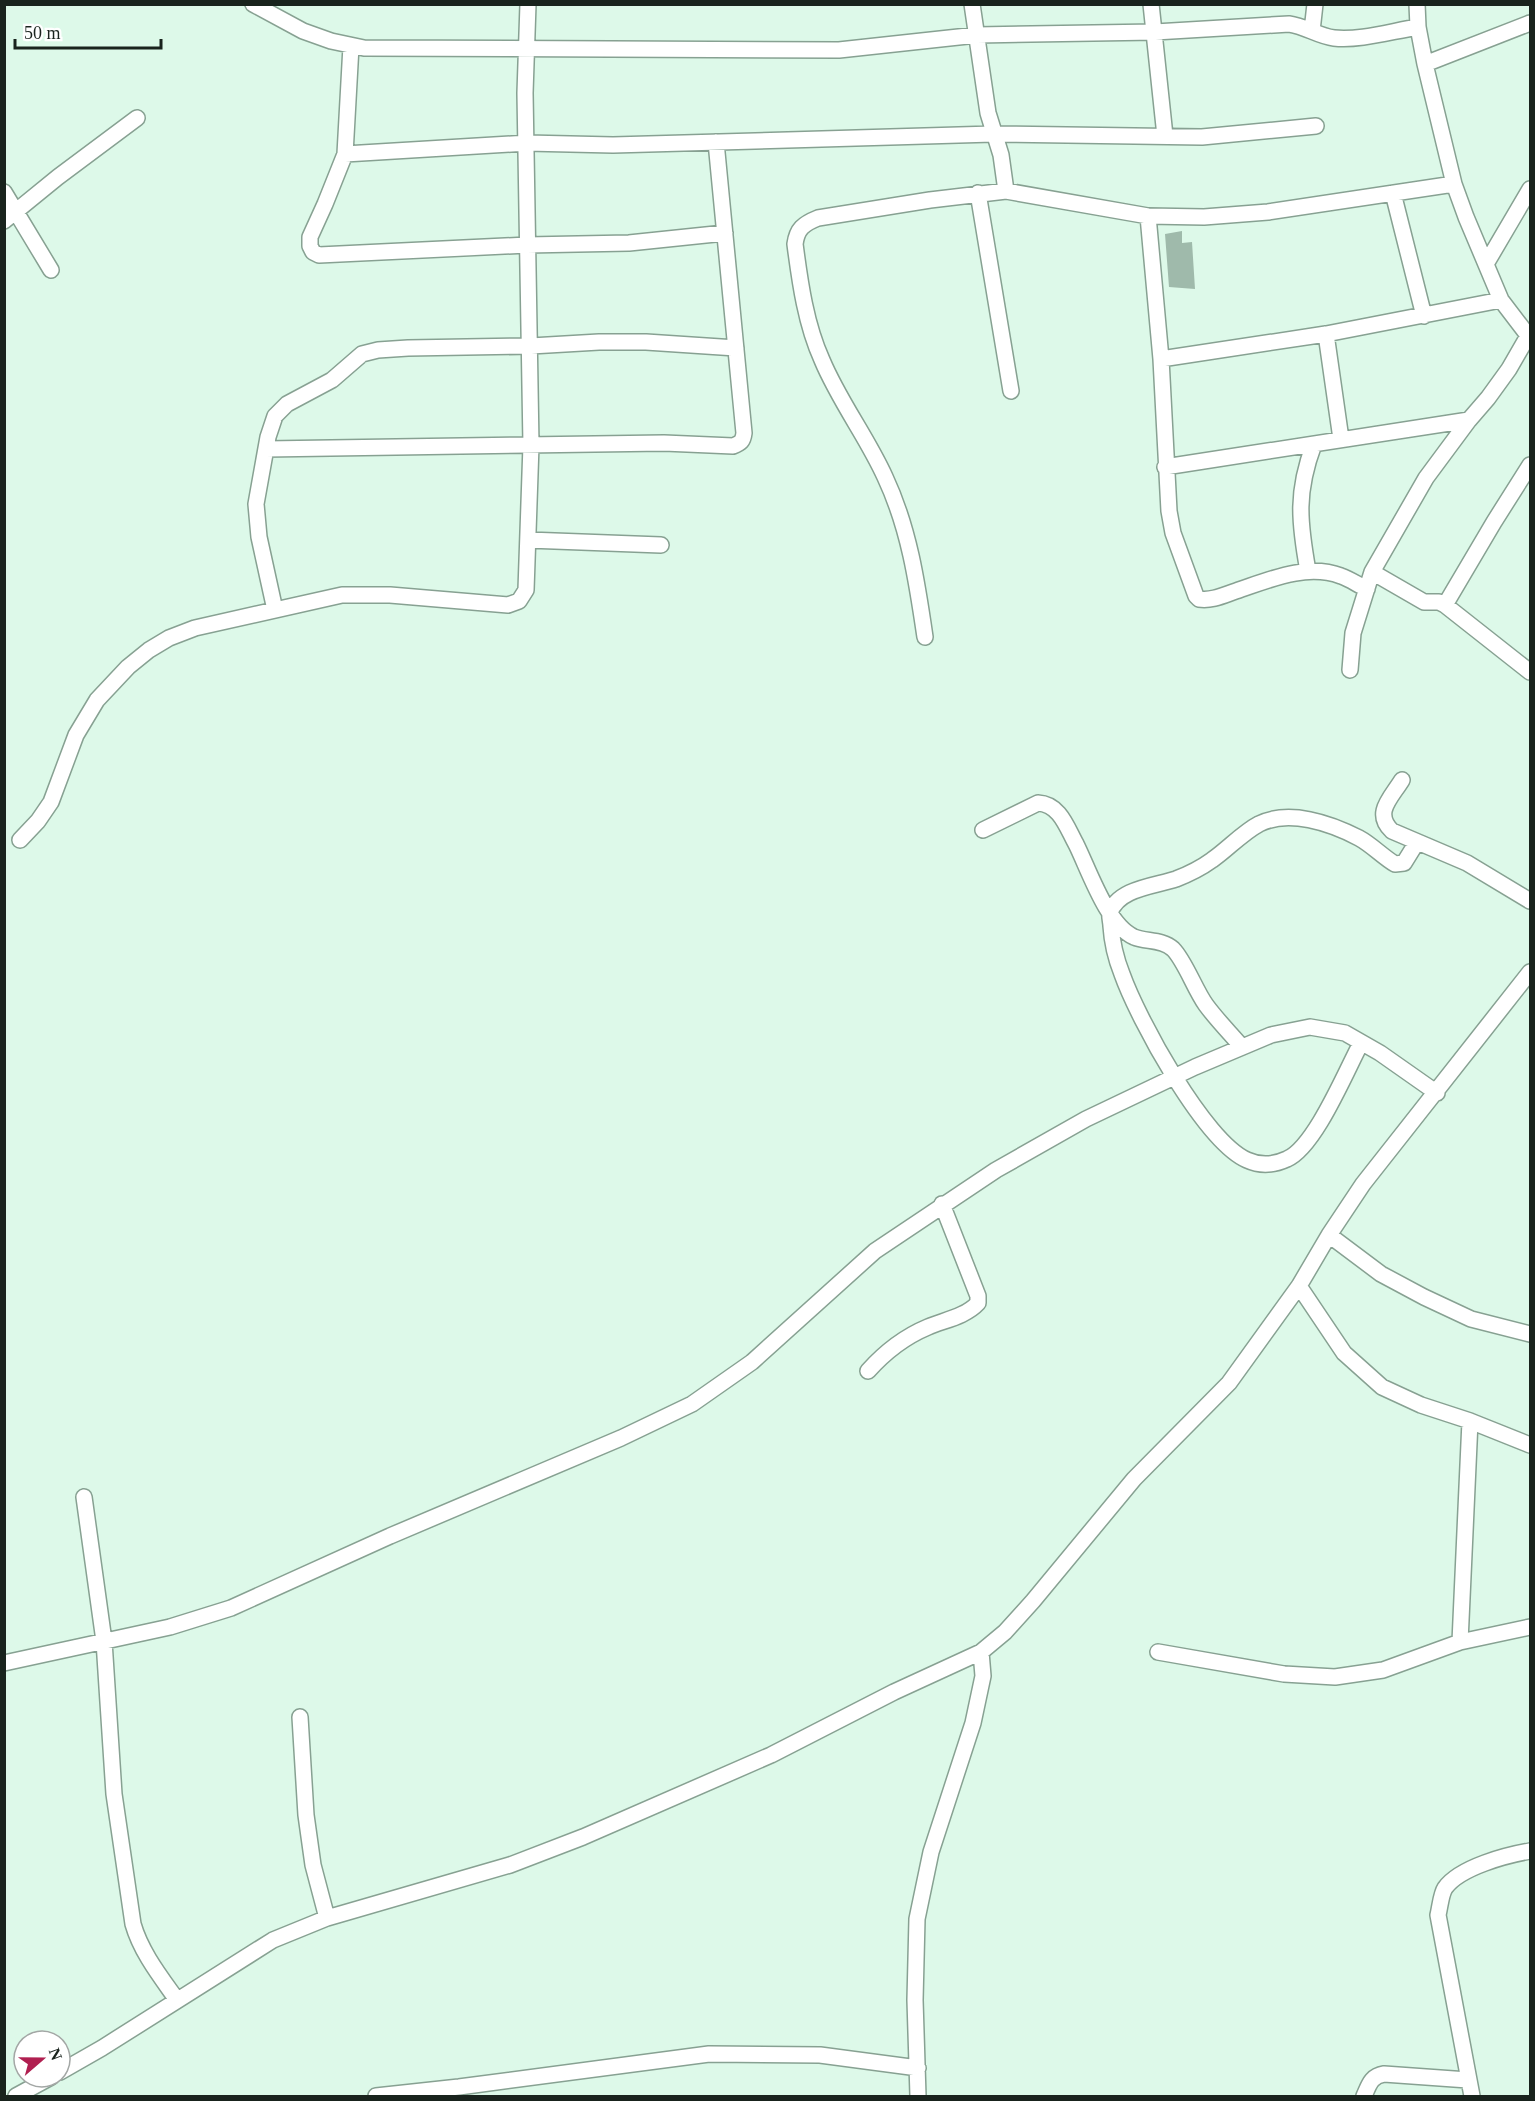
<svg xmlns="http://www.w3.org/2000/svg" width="1535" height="2101" font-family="'Times New Roman',serif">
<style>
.building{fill:#9fbaab}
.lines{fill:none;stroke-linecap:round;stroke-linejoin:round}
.minor-casing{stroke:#87a192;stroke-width:18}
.minor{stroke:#fff;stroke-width:15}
</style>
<rect width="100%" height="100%" fill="#ddf9e9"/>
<!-- building -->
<path class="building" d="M1182,231V243L1192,242L1195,289L1169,287L1165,234Z"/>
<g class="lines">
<defs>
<path id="minor" d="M253,4L303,31L331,41L364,48L839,50L977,35L1155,32L1289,24C1305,26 1318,36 1334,38C1359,41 1392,31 1418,27
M972,4L988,113L1001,155L1006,191
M1151,4L1165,136
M1417,4L1418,27L1425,64L1530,23
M1312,31L1315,4
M351,46L345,154L325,204L310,237V246L313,252L319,255L527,245L629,243L725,233
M1425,64L1454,184L1466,217L1501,300L1530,338
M345,154L527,143L613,145L993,134L1202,137L1316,126
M4,192L51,270
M978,193L1011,391
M1393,193L1424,316
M1148,216L1161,359L1169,511L1173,533L1196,596L1199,599C1212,601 1224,595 1236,591C1269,580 1306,563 1341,576C1350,579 1358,585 1367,589
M4,221L58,177L137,118
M1486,264L1530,189
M1326,334L1341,439
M1161,359L1326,334L1501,300
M266,449L664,443L733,446C741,443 743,441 744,433L716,142
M1165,467L1469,420
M528,540L661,545
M1308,571C1299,521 1296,492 1314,444
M1372,572L1424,602H1439L1445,605L1530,672
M1445,605L1494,522L1530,465
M275,610L259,537L256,504L268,437L275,416L287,404L332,380L362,354L378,350L408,348L531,346L599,342H646L736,348
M925,637C917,582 909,528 885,477C867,437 839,401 822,360C806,325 800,283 795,244C797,229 803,224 818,218L930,200L1006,191L1148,216L1204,217L1268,212L1454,184
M1350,670L1353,633L1372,572L1426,478L1469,420L1488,398L1509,369L1528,336
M1402,780C1391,798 1373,813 1392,831L1467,863L1530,901
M983,830L1038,803C1060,804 1067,828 1076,844C1089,870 1107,925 1134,937C1146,942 1162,939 1173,949C1185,961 1195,990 1206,1005C1217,1020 1230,1033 1242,1047
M20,840L38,821L51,802L76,735L97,700L128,667L149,650L169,638L195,628L342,595H390L508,605L519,601L526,590L531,445L525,93L528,4
M1361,1043C1346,1071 1315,1147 1287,1159C1274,1165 1260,1166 1247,1160C1204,1141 1138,1019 1122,974C1116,959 1112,942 1111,926C1111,922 1109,916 1110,913C1118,888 1156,886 1176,879C1189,874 1201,868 1212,860C1228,849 1242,833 1259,824C1289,809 1330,823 1359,838C1372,845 1383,857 1395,864L1404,863L1417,842
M1329,1235L1381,1274L1424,1297L1471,1319L1530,1334
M1299,1286L1344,1353L1382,1387L1421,1405L1470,1421L1530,1445
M868,1371C885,1352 904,1337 928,1327C944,1320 965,1317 978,1303V1296L942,1204
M84,1497L104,1641L114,1794L133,1924C141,1952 160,1976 177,2000
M1460,1642L1470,1421
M1158,1652L1284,1674L1335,1677L1383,1670L1460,1642L1530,1627
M4,1663L170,1627L231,1608L390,1536L621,1438L692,1404L752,1362L875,1251L996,1170L1086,1119L1195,1067L1271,1035L1310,1027L1345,1033L1380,1053L1437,1093
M300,1717L306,1815L313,1865L327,1918
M60,2072L102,2048L273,1940L327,1918L510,1865L583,1837L771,1755L894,1692L981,1652L1005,1632L1033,1601L1134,1479L1229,1383L1299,1286L1329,1235L1363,1184L1530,972
M16,2096L51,2077
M376,2096L459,2087L709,2054L820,2055L918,2068
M918,2096L915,2000L917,1919L931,1852L973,1723L983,1676L981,1652
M1364,2096C1369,2085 1371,2076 1384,2074L1468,2080
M1472,2096L1438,1915C1440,1907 1441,1894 1445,1888C1460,1867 1507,1855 1530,1851"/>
</defs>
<!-- minor casing -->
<use href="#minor" class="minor-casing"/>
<!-- minor -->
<use href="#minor" class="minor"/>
</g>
<!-- border -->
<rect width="1535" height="2101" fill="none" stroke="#19231d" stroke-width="12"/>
<!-- north arrow -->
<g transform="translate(42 2059) rotate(70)"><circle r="28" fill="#ffffff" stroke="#a3a7a5" stroke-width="1.5"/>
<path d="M0-4.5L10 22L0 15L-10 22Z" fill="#b01f50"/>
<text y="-9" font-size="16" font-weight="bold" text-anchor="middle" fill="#19231d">N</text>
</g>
<!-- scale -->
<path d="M15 39v9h146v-9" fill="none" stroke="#19231d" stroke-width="3"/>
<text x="24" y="39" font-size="18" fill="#19231d" stroke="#ffffff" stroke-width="4.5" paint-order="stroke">50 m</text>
</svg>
